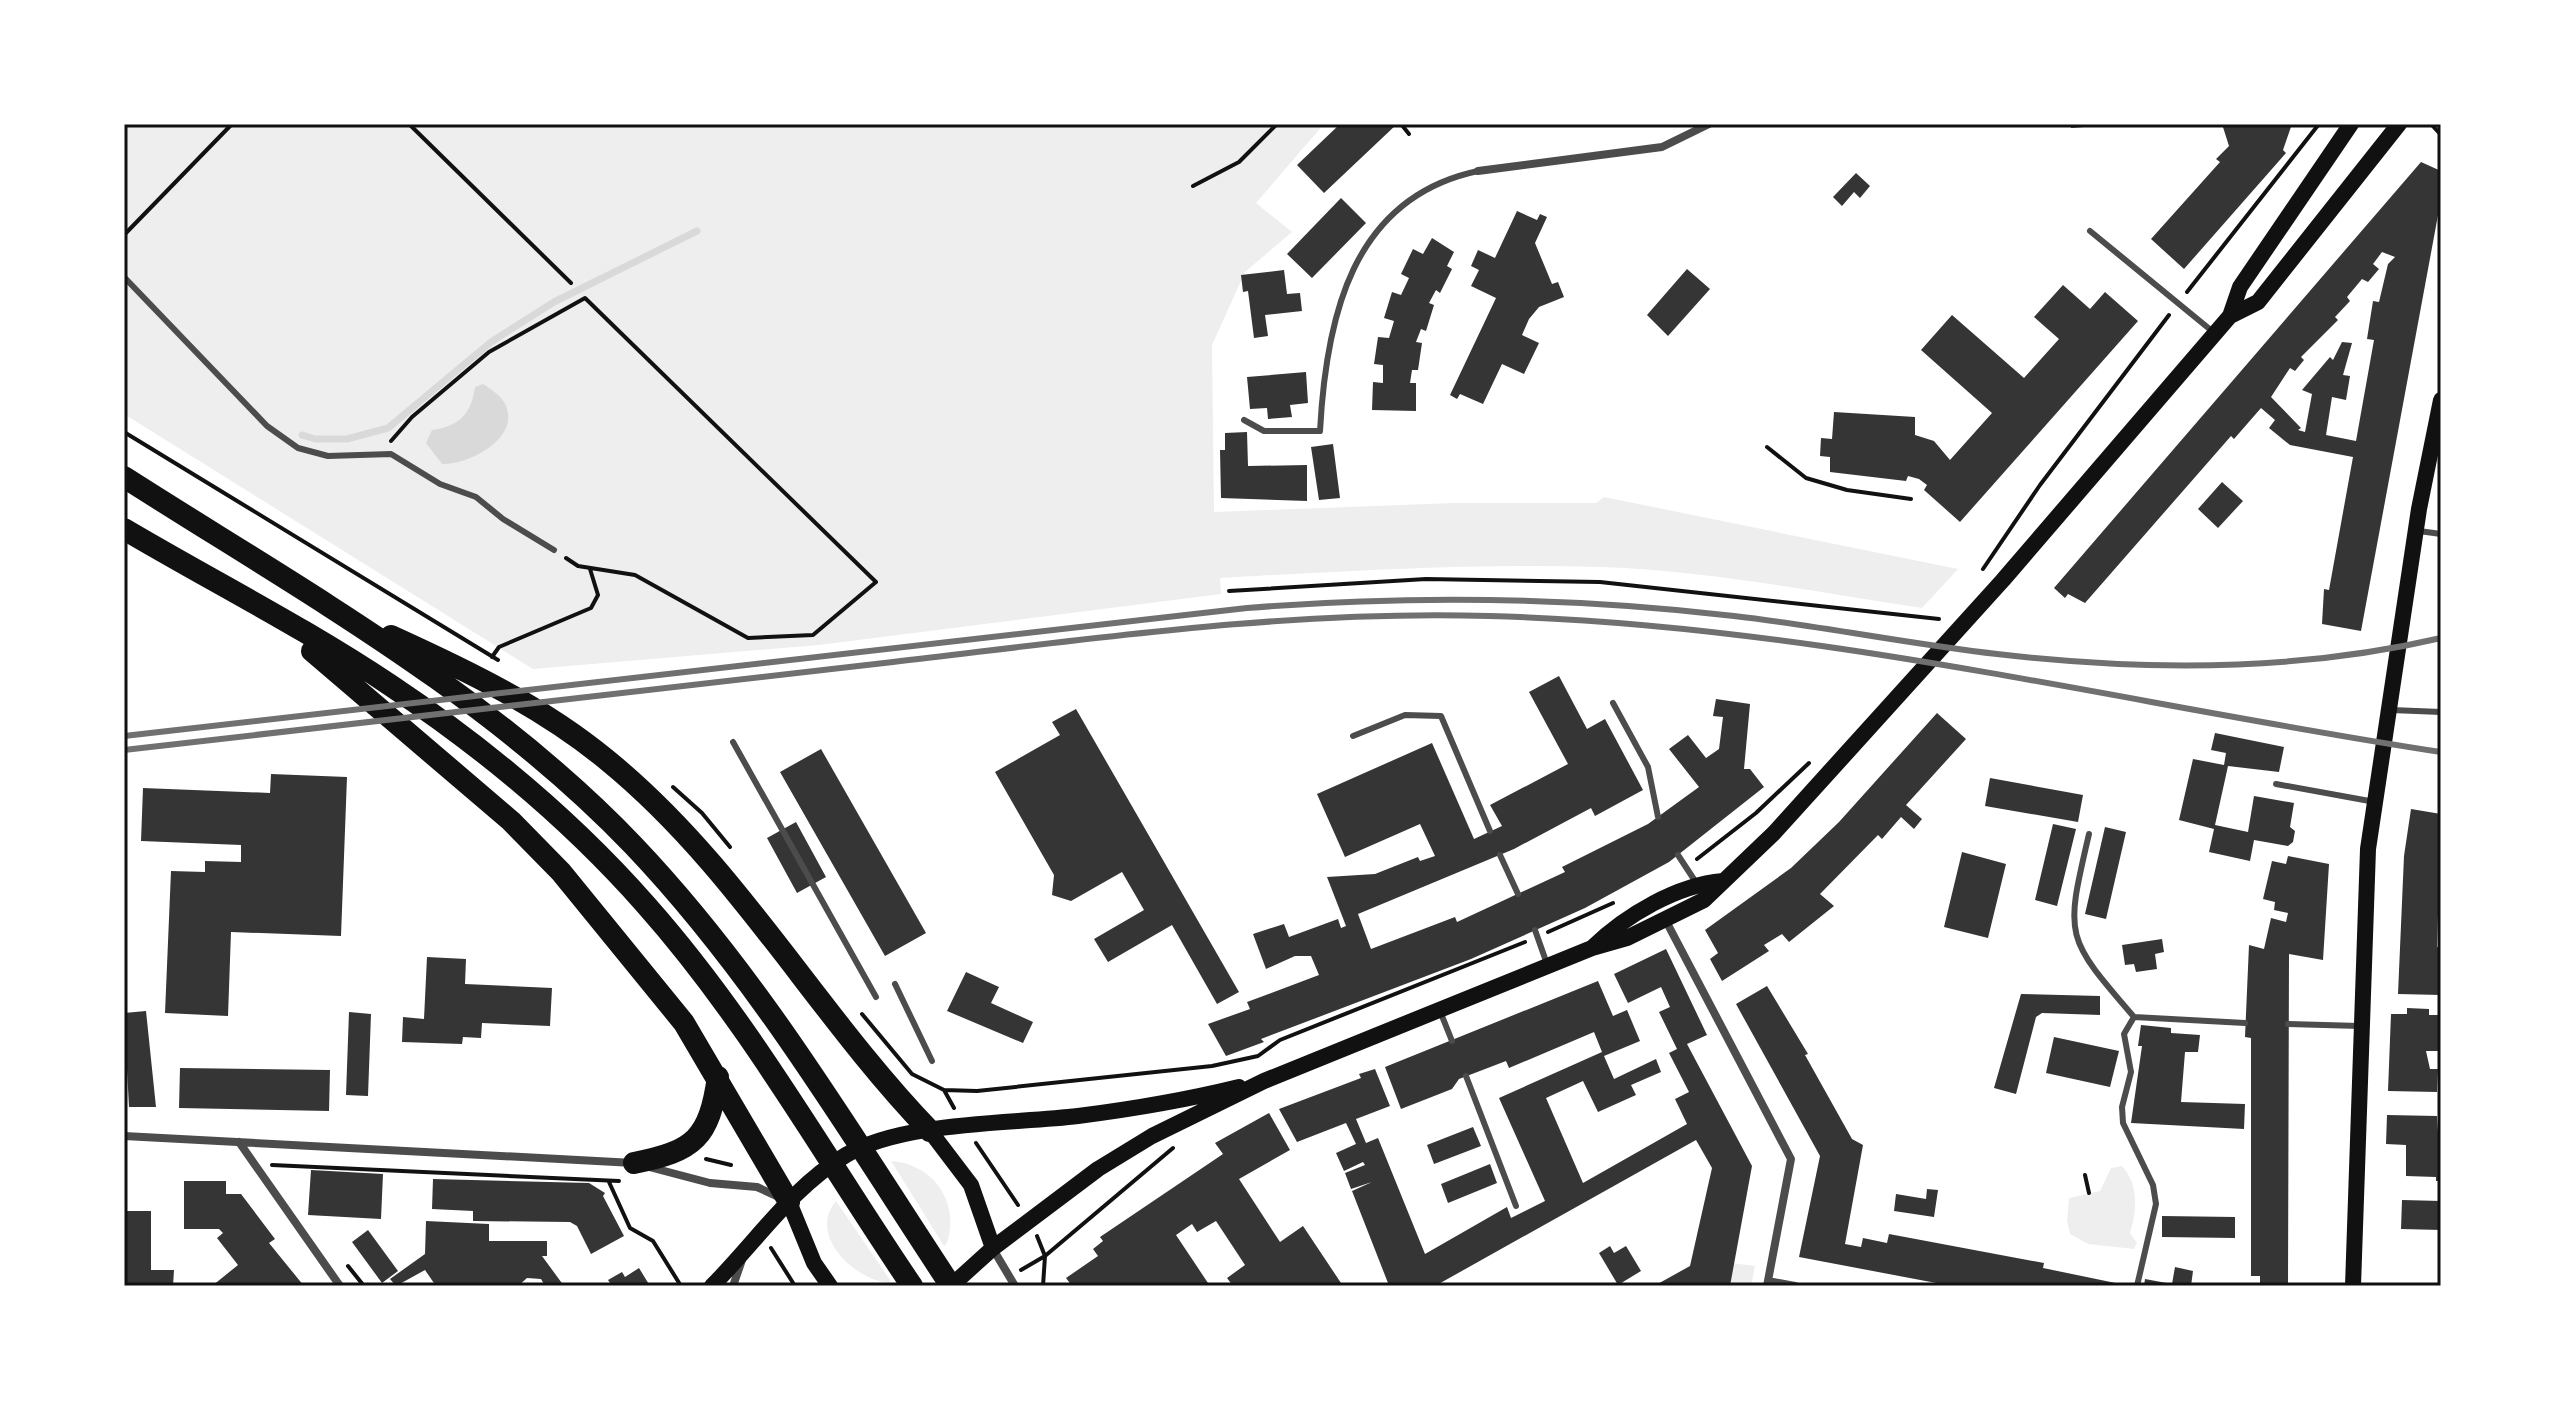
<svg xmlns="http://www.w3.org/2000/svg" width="2565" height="1410" font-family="'Roboto Condensed',sans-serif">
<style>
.green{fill:#eee}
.water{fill:#d9d9d9}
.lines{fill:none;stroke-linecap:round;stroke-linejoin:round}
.stream{stroke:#d9d9d9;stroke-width:7}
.building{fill:#353535;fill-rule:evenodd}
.path{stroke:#111;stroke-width:4}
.service{stroke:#4c4c4c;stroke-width:6}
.minor{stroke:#4c4c4c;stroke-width:8}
.secondary{stroke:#111;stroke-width:16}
.trunk{stroke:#111;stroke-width:22}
.rail{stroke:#707070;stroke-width:6}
.neatline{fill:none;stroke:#111;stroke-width:3}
</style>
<rect width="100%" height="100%" fill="#fff"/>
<!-- green -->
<path class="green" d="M124,124H1324L1256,203L1292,232L1245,272L1212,345L1214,512L1453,503H1596L1604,497L1958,569L1922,608C1817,592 1709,571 1603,567C1475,563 1347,571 1220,578L1221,594L819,645L533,669L124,414Z
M891,1161C934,1164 960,1203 947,1243L944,1246Z
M2122,1166C2139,1185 2137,1210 2130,1233L2137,1243L2134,1249L2088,1244L2070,1234L2067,1221L2069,1198L2100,1191L2111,1168Z
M836,1201L890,1280V1283C855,1281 807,1235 836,1201Z
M1732,1263L1755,1266L1751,1286H1730Z"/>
<!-- water -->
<path class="water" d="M483,384C492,390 502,396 506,406C520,439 468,465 442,464L426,443L432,430C459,426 471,415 475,387Z"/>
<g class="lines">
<!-- stream -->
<path class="stream" d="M302,435L315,439H347L388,428L491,342L554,302L697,231"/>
</g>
<!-- building -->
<path class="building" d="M1340,124H1397L1324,193L1297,165Z
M2071,124H2097V126L2071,128Z
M2222,124H2292L2283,150L2286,153L2184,269L2151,239L2220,162L2216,159L2229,146Z
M2421,162L2441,171V199L2361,631L2322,624L2324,589L2329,590L2353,457L2290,445L2269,428L2275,420L2261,408L2234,439L2231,436L2085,603L2068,594L2065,598L2054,588ZM2382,252L2395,257L2388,264L2379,302L2373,301L2367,339L2374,340L2356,441L2326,435L2332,397L2346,400L2350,376L2343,375L2352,343L2342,342L2333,360L2330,357L2302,390L2312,394L2305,432L2298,430L2301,428L2271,397L2290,368L2295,371L2304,360L2301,357L2338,320L2335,317L2350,301L2347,297L2362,279L2368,282L2379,269L2373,264Z
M1856,173L1870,186L1860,198L1854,192L1842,206L1833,197Z
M1341,198L1366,223L1312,278L1287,254Z
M1517,211L1537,220L1540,214L1547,217L1535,243L1552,284L1558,282L1564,297L1539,307L1529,319L1522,335L1539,343L1524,374L1502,364L1483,404L1460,394L1457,399L1450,395L1496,298L1471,286L1479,270L1471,266L1478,250L1495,258Z
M1432,238L1454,252L1447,266L1452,269L1440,293L1436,290L1429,303L1434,305L1426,331L1421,329L1416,342L1422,343L1418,370H1412L1410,383H1416V411L1372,410L1373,382L1383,383V365L1374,364L1378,337L1389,338L1394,321L1384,318L1392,292L1401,295L1409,278L1401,274L1413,249L1423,254Z
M1687,269L1710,289L1668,336L1647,315Z
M1284,270L1287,294L1300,293L1302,311L1265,315L1268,336L1254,338L1248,291L1243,292L1241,275Z
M2063,285L2090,309L2105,292L2138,321L1960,522L1924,490L1927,485L1919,479L1908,476L1906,481L1830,472V457L1820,456L1821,438L1832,439L1834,412L1915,417V435L1934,441L1950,460L1992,413L1921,350L1952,315L2024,378L2059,339L2034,317Z
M1306,372L1308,403L1290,405L1292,417L1268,419L1267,408L1250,409L1247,377Z
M1247,432L1248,466L1307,465V501L1221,498L1220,450H1225V433Z
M1333,444L1340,498L1319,500L1311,447Z
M2222,482L2243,501L2218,528L2198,509Z
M1559,676L1587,729L1605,719L1643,790L1595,816L1591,808L1514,849L1358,914L1371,949L1455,917L1457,922L1565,872L1562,867L1648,824L1699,787L1669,749L1688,735L1706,758L1719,749L1723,717L1713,716L1716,699L1750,704L1744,769H1750L1764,787L1669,862L1585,908L1471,959L1261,1039L1264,1042L1226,1056L1208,1024L1250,1009L1247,1002L1319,975L1311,956H1295L1266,969L1253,934L1284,924L1289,937L1338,919L1341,928L1346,926L1327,877L1375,874L1418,857L1420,861L1435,856L1420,824L1345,857L1317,794L1432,743L1474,839L1502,826L1490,805L1568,764L1529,692Z
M1076,709L1239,992L1217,1004L1172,925L1108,962L1094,939L1144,910L1122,872L1071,901L1052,895L1054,875L995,772L1060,735L1052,722Z
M1937,713L1966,739L1906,805L1922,819L1914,829L1901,817L1882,839L1878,835L1820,894L1834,906L1789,942L1782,934L1764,945L1769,951L1722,981L1710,959L1718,953L1705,930L1791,868L1839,822Z
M2215,733L2284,747L2279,772L2228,766L2215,825L2248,832L2254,796L2294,803L2290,827L2295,831L2293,842L2288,846L2254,840L2250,861L2209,852L2214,829L2179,820L2193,759L2224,765L2226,753L2211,750Z
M821,749L926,933L885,956L780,772Z
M271,774L347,777L341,936L231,932L228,1016L165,1013L171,871L205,872V861L241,862V845L141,841L143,788L270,793Z
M1990,778L2083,795L2078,822L1985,806Z
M2411,809L2441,814L2437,947L2441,948V995L2398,994L2404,856Z
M796,822L826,877L797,893L767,838Z
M2053,824L2076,829L2057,906L2035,900Z
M2105,827L2126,832L2106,919L2085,914Z
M1962,852L2006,864L1988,938L1944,927Z
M2288,856L2329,864L2323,960L2289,954L2288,1286H2260V1276H2251V1038L2245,1037L2249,945L2264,949L2271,918L2286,922L2288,913L2274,910L2275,902L2263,899L2272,861L2286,864Z
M2162,939L2164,952L2155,954L2157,969L2136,972L2134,964L2125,965L2122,945Z
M1666,949L1707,1035L1687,1044L1752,1166L1730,1286H1654L1690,1266L1712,1168L1696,1140L1435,1286H1381L1388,1283L1352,1191L1372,1182L1351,1189L1345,1173L1365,1165L1363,1162L1344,1171L1336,1153L1356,1144L1346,1123L1297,1142L1279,1109L1361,1078L1359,1074L1375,1069L1390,1106L1356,1119L1366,1143L1378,1138L1425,1254L1507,1207L1511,1218L1545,1201L1499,1098L1602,1052L1594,1032L1509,1068L1506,1061L1459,1079L1452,1089L1401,1109L1385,1067L1598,981L1613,1016L1627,1010L1640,1041L1604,1056L1614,1079L1656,1059L1661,1072L1631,1085L1636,1095L1598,1112L1583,1081L1546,1098L1583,1183L1687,1124L1675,1099L1689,1092L1669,1053L1677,1049L1659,1012L1670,1007L1661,987L1628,1003L1614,974Z
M427,957L466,959L465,984L552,988L550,1026L482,1023L481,1038L463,1037L462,1044L402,1042L403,1017L424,1019Z
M966,972L999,987L991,1003L1033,1022L1023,1043L947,1011Z
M1767,986L1808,1054L1805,1055L1852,1139L1863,1145L1845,1244L1861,1247L1863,1238L1887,1243L1889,1234L2044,1263L2043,1268L2130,1286H1952L1799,1257L1820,1156L1736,1004Z
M2021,994L2100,996V1015L2042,1013L2036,1017L2016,1094L1994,1088Z
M2407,1008L2429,1009V1015H2441V1051H2426L2430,1069H2438L2437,1092L2388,1091L2391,1014H2407Z
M146,1011L156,1107H129L124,1013Z
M349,1012L371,1014L368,1096L346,1095Z
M2141,1025L2171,1028V1033L2200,1035L2198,1052H2185L2181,1102L2245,1104L2244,1129L2131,1123L2142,1046H2138Z
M2054,1037L2119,1051L2110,1087L2046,1073Z
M180,1068L330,1070L329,1111L179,1108Z
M1269,1113L1290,1150L1239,1179L1280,1242L1303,1226L1343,1286H1233L1227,1278L1245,1265L1216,1221L1197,1232L1192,1224L1176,1235L1210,1286H1072L1066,1278L1098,1256L1093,1249L1103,1241L1100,1237L1223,1154L1215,1143Z
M2387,1115L2437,1116L2441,1181H2436V1177L2406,1176V1145L2386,1144Z
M1473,1127L1481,1146L1434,1164L1427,1145Z
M1490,1164L1497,1183L1448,1203L1441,1184Z
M311,1170L383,1174L381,1219L308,1215Z
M433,1179L589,1183L605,1193L603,1196L624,1236L591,1254L577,1226L570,1222L473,1221V1211L432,1209Z
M184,1181H226V1194H241L275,1239L269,1243L304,1286L247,1283L212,1286L238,1265L217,1238L223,1233L219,1229H184Z
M1927,1189L1938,1190L1934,1217L1894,1211L1896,1194L1926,1199Z
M2402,1200L2441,1201V1230L2401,1229Z
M124,1211H151V1270H174L173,1286H124Z
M2162,1216L2235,1217V1238L2162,1237Z
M426,1221L489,1224V1241H547V1256H542L564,1286H545L541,1279L527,1278L518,1286H436L425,1270L396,1286L390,1279L425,1254Z
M368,1230L398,1271L382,1283L352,1242Z
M1610,1246L1614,1253L1626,1246L1641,1271L1618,1285L1599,1253Z
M2175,1267L2193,1271L2191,1286H2144L2145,1279L2172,1284Z
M639,1268L650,1286H612L608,1280L622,1272L625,1277Z"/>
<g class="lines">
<!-- path -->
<path class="path" d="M255,124H259
M409,124L571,283
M1401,124L1409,134
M2431,124L2441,135
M1193,186L1239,162L1277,124
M124,235L232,124
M2187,292L2319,124
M124,432L498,660
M391,441L412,417L489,352L585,298L876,582L813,635L748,638L635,575L578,566L566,558
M1767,447L1806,478L1847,490L1911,499
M1983,569L2040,485L2169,315
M1229,591L1426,579L1600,582L1939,619
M492,657L499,647L591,608L598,595L590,569
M673,787L702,813L730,847
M1697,859L1756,813L1809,763
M1548,932L1613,903
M862,1014L912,1074L944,1090L954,1108
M944,1090L977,1091L1212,1066L1258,1056L1280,1040L1525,942
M976,1143L1018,1205
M706,1159L731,1165
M272,1165L619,1181
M2085,1175L2089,1193
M609,1182L630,1228L653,1241L681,1286
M1037,1236L1045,1256L1043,1286
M771,1248L795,1286
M348,1266L364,1286
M1021,1270L1045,1256L1173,1148"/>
<!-- service -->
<path class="service" d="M2090,231L2212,331
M124,277L267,426L298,448L328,456L391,454L440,484L476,497L503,519L554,550
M1244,420L1264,431H1320C1326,319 1351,198 1478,171
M2419,531L2441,534
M1613,703L1648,767L1658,817
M2391,710L2441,712
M1353,736L1405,715L1441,716L1490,831
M733,742L876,997
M2276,784L2375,802
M2089,834C2065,937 2064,936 2134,1017L2124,1034L2131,1072L2122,1107L2123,1123L2153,1185L2156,1204L2137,1286
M1500,855L1518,894
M1678,855L1697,884
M1535,930L1547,964
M895,984L932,1061
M1440,1011L1452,1041
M2134,1017L2245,1023
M2288,1024L2360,1026
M1466,1076L1516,1206"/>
<!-- minor -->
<path class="minor" d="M1478,171L1662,147L1709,124
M1666,921L1791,1159L1767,1286
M124,1136L634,1163L710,1183L757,1187L781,1198
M239,1142L340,1286
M993,1249L1015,1286
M1768,1281L1795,1286
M733,1286L742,1260"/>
<!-- secondary -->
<path class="secondary" d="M2230,316L2258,302L2399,124
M1593,947C1626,915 1677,885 1723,881
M930,1131L971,1185L993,1248
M789,1202L814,1263L830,1286
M712,1286C756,1242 792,1187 846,1155C904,1121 1011,1124 1078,1116C1133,1109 1186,1100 1239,1087
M951,1286L993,1248L1098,1169L1152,1136L1264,1081L1592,948L1627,938L1704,900L1774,833L2003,580L2230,316L2240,287L2351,124
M2353,1286L2368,849L2419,509L2441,400"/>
<!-- trunk -->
<path class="trunk" d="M124,477C299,589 488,693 633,845C758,976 851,1135 951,1286
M124,529C212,581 305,628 390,685C483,747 572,821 646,905C749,1021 825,1158 912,1286
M391,636C466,670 543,707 607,760C736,865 816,1013 930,1131
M312,651L511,821L561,872L684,1023L789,1202
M634,1163C695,1151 709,1138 718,1077"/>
<!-- rail -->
<path class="rail" d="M124,736L1247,608C1410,595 1571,597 1734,616C1822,626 1909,644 1997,654C2144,671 2296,672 2441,638
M124,750C380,721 637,691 893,662C1091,639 1290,610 1489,616C1811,624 2125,704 2441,752"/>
</g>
<!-- border -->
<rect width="2565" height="1410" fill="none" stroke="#ffffff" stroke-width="252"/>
<rect x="126" y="126" width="2313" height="1158" class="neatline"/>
</svg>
